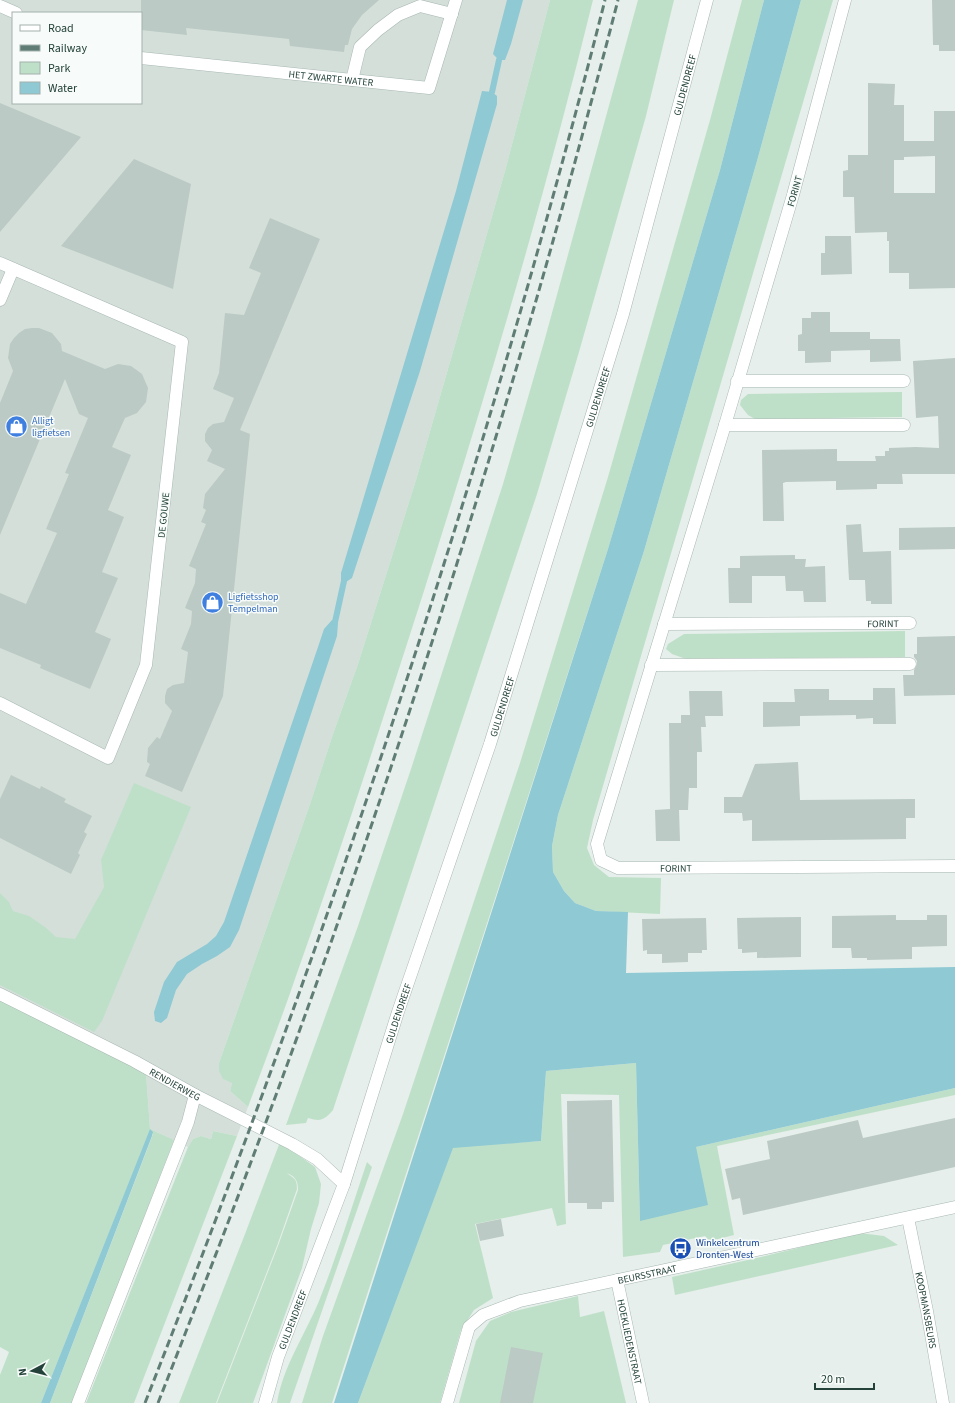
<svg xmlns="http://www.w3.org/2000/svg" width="955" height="1403" font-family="'Source Sans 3',sans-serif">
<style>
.built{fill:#d4dfda;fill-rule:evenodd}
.green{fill:#bfe0c8}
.water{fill:#8ec9d4}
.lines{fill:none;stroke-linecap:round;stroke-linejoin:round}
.stream{stroke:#8ec9d4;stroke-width:6}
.building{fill:#bbcac4;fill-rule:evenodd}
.minor-casing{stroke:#a8b8b2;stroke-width:13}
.minor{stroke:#fff;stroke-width:12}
.rail{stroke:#5f7d75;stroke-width:3;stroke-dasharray:8 4;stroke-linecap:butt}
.labels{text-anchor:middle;stroke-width:3;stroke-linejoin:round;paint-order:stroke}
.street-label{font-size:10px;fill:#24423a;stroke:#f7fbf9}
.shop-label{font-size:10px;fill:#366cbe;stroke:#f7fbf9;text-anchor:start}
.transit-label{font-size:10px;fill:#164399;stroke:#f7fbf9;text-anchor:start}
</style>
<rect width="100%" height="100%" fill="#e6efeb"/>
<!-- built -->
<path class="built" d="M0,0H550L505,171L416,480L358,664L334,731L310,804L219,1063L232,1083L230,1091L248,1107L237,1136L213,1131L211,1139L201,1136L193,1139L188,1147L150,1129L146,1073L0,998ZM13,13H141V103H13Z"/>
<!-- green -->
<path class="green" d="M550,0H593C544,200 485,398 423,594C382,722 341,850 296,976C281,1020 264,1064 248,1107L230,1091L232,1083L223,1079L219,1071V1063L310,804L334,731L358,664L416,480L505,171Z
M638,0H674L646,116L579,352L537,494L333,1110C324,1120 321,1122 308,1118L306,1123L286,1125L358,926L411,769L503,484L544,342Z
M742,0H764L720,170L608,549L332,1403H302L323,1336L403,1114L520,763L608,477L710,120Z
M801,0H833L593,820L587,848L594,865L609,877L661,878L660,914L596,911L575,903L564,891L553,872L552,846L558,815L644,551L757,161Z
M902,392V417L755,419L748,415L740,405L741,400L748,394Z
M905,631V657L686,659L672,654L666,649L668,644L684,634Z
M134,783L191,807L102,1021L94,1032L0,985V893L9,902L13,911L29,916L45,927L56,937L75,939L104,887L101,860Z
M0,998L146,1073L150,1129L174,1140L72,1403H50L153,1134L150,1130L41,1403H0V1375L9,1352L0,1347Z
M636,1063L640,1220L696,1147L955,1088V1095L717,1146L734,1235L710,1241L705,1236L663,1245L660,1252L623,1257L619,1095L561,1094L566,1224L557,1226L552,1208L475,1224L493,1298L474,1310L461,1330L440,1403H358L453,1147L541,1141L546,1071Z
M213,1131L237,1136L134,1403H86L188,1147L193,1139L201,1136L211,1139Z
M280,1142L315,1167L321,1184L319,1203L311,1229L302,1268L253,1403H217L278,1246L298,1190C298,1181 296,1177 287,1173C294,1179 297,1178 297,1189L277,1246L216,1403H179L245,1234Z
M367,1162L372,1167L290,1403H277C283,1366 305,1335 319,1301C337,1256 351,1209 367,1162Z
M859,1233L884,1236L898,1245L675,1295L672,1277L761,1257Z
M578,1296L580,1317L604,1311L626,1403H459L476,1341L490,1321L511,1312Z"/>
<!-- water -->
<path class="water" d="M507,0H523L511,44L505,60H499L493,54Z
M764,0H801L757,161L644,551L558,815L552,846L553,872L564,891L575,903L596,911L628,912L626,973L955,967V1088L696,1147L708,1205L640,1221L636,1063L546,1071L541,1141L453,1148L358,1403H334L608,549L720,170Z
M482,91L492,92L497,96V104L420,371L352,578L346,582L341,580V573L456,191Z
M332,620L338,623L337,636L239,930L230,947L217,956L202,964L187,974L176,990L167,1018L161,1023L155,1021L154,1012L164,982L177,962L207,944L216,936L224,922L317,650L324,629Z
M150,1129L153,1132L152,1136L50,1403H41Z"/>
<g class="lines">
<!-- stream -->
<path class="stream" d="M492,92L499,60
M335,622L344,581"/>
</g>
<!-- building -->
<path class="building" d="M141,0H379L362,15L352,29L348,45H345L344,52L290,46L289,39L243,34L186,28L187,35L141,30Z
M932,0H955V51H939V45H933Z
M868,83L895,84L894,105H904V141H934V111H955V288L909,289V273H889V241H887V232L855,233L854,197H843V171L848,170V155H868ZM935,156V193H894V160H904V157Z
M0,103L81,137L0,232Z
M134,159L191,184L173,289L61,246Z
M270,218L320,239L240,430L250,434L223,696L182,792L145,776L150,764L147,762L148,748L157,737L160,739L172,711L165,703V696L167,689L173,685L184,683L188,652L181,649L191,624L192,611L185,608L195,583L196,569L189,566L206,524L201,522L206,510L203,508L205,494L225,469L207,461L212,450L205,441V434L208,428L213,424L224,422L234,398L213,389L219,373L225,313L244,315L261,273L249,268Z
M825,236H851L852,274L821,275V253H825Z
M811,312H830V332H870V339H900L901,361L870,362V350L831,351V362L805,363V351H798V335L802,334V318H811Z
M32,328H39L52,333L61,344L62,351L105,369L118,364L131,366L142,374L148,388L146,402L137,413L125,418L112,447L131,455L108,510L124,517L102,572L118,578L95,632L111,639L90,689L40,668L41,665L0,648V593L26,604L57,533L46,529L69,474L65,473L88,418L79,414L65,379L0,535V403L13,371L8,358L10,344L14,338L19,333L25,329Z
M955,358V474H902L903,484H877V489L836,490V481L786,482L783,483L784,521H763L762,450L837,449V461H876L875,456H885V451H889V448L916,447L939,448L938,416L916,418L913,361Z
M861,524L863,552L891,551L892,604H871V601H866L865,580H849L846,525Z
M955,527V549L899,550V528Z
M795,555V559H806L805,567L825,566L826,602H804L803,591H786L785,576H752V603H729L728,568H740V556Z
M955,636V695L904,696L903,675H914V670L917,664V661L914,657V654H917V637Z
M873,688H895L896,724H873V718L856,719V715L800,716V726L763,727V702H795L794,689H829V700H873Z
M689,691H722L723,716H705L706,727H701L702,752H697V788H689L688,810H679L680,841H656L655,810L670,809L669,723H681V715H690Z
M798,762L800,800L915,799V818H906V839L752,841V820L743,821L742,813H724V797H742L755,764Z
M11,775L40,789L41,786L66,799L64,802L92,816L84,832L87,834L78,853L80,855L71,874L0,838V799Z
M896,915V920H927V915H947V946L912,947V959L867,960V958H852L851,948H832V916Z
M801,917V957L757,958V952L742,953V949H738L737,918Z
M706,918L707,950H702V953H688V962L662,963V954H647V950L643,951L642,919Z
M612,1100L614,1202H602V1209H587V1203H568L567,1101Z
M955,1118V1167L743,1215L740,1198L732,1200L725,1169L770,1159L767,1141L858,1120L863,1138Z
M501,1219L504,1236L480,1241L476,1224Z
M511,1347L543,1353L533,1403H500Z"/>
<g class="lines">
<defs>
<g id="minor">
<path id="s1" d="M845,0L793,195L725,425L597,844L601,860L618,868L955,866"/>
<path d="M0,6L16,13"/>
<path id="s2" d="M141,58L429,88L456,0"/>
<path d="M352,80L360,47L378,30L398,15L420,6L452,14"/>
<path d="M0,263L182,342L146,665L108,758L0,703"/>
<path d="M0,300L13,269"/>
<path d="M737,381H904"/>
<path d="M725,425H904"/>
<path id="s3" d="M664,624L910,623"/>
<path d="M651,665L910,664"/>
<path id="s4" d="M0,994L134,1061L195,1095L292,1144L317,1159L344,1184"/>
<path id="s5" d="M908,1218L927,1311L943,1403"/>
<path id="s6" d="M617,1280L643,1403"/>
<path d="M78,1403L188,1122L195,1095"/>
<path id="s7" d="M265,1403L278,1357L344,1184L398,1012L490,744L623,314L707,0"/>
<path id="s8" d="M447,1403L469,1327L483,1315L520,1301L660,1271L955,1207"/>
</g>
</defs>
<!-- minor casing -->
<use href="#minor" class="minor-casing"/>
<!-- minor -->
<use href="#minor" class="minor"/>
<!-- rail -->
<path class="rail" d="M145,1403C325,945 484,477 605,0
M158,1403C215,1258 271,1112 323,965C435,648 534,326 618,0"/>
</g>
<!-- icons -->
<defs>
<symbol id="shop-disc" viewBox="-11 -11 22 22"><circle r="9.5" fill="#3f7fe0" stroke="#f7fbf9"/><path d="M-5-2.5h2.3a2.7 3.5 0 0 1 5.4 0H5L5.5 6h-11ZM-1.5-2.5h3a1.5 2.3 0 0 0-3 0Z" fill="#fff"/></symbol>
<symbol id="bus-disc" viewBox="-11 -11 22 22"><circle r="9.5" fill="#1a4fb4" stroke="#f7fbf9"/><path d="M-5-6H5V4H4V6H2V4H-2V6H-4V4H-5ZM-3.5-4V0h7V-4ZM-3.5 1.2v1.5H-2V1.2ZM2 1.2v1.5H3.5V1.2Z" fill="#fff"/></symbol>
</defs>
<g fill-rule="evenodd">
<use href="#shop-disc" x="4" y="414" width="25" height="25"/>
<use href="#shop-disc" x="200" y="590" width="25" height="25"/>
<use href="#bus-disc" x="668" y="1236" width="25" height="25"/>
</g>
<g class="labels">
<!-- street labels -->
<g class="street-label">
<text dy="4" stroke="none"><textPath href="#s2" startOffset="191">HET ZWARTE WATER</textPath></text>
<text dy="4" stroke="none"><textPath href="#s7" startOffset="1384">GULDENDREEF</textPath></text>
<text transform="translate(794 191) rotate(-74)" y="4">FORINT</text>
<text dy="4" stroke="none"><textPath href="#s7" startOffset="1060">GULDENDREEF</textPath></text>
<text transform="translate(163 515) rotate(-84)" y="4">DE GOUWE</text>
<text dy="4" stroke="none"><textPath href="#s3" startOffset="219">FORINT</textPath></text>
<text dy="4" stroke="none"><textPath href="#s7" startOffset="736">GULDENDREEF</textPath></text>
<text dy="4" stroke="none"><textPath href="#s1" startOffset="973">FORINT</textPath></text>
<text dy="4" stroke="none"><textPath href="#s7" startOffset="412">GULDENDREEF</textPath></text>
<text dy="4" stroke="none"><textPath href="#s4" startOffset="197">RENDIERWEG</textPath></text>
<text dy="4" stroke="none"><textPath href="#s8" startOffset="267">BEURSSTRAAT</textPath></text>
<text dy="4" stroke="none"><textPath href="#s5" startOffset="94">KOOPMANSBEURS</textPath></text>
<text dy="4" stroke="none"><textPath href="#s7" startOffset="88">GULDENDREEF</textPath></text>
<text dy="4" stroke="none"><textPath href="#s6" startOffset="63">HOEKLIEDENSTRAAT</textPath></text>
</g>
<!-- shop labels -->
<g class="shop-label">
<text x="32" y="424">Alligt<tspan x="32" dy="12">ligfietsen</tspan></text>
<text x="228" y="600">Ligfietsshop<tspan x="228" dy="12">Tempelman</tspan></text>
</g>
<!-- transit labels -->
<g class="transit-label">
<text x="696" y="1246">Winkelcentrum<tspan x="696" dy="12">Dronten-West</tspan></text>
</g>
</g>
<!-- legend -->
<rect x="12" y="12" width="130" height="92" fill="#f7fbf9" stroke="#a3b1ad"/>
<rect x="20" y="25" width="20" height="6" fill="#ffffff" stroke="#a3b1ad"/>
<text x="48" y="32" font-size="12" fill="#24423a">Road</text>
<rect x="20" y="45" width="20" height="6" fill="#5f7d75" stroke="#a3b1ad"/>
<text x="48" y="52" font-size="12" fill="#24423a">Railway</text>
<rect x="20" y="62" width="20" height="12" fill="#bfe0c8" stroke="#a3b1ad"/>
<text x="48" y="72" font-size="12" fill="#24423a">Park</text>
<rect x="20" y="82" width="20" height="12" fill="#8ec9d4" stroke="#a3b1ad"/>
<text x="48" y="92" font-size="12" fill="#24423a">Water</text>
<!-- north arrow -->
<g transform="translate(32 1371) rotate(263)" stroke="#f7fbf9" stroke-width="3" paint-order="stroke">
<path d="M0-3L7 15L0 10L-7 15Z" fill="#24423a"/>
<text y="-6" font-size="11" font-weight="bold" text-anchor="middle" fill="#24423a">N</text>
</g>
<!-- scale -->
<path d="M815 1383v6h59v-6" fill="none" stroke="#24423a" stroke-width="2"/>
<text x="821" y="1383" font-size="12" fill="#24423a" stroke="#f7fbf9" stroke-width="3" paint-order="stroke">20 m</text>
</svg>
